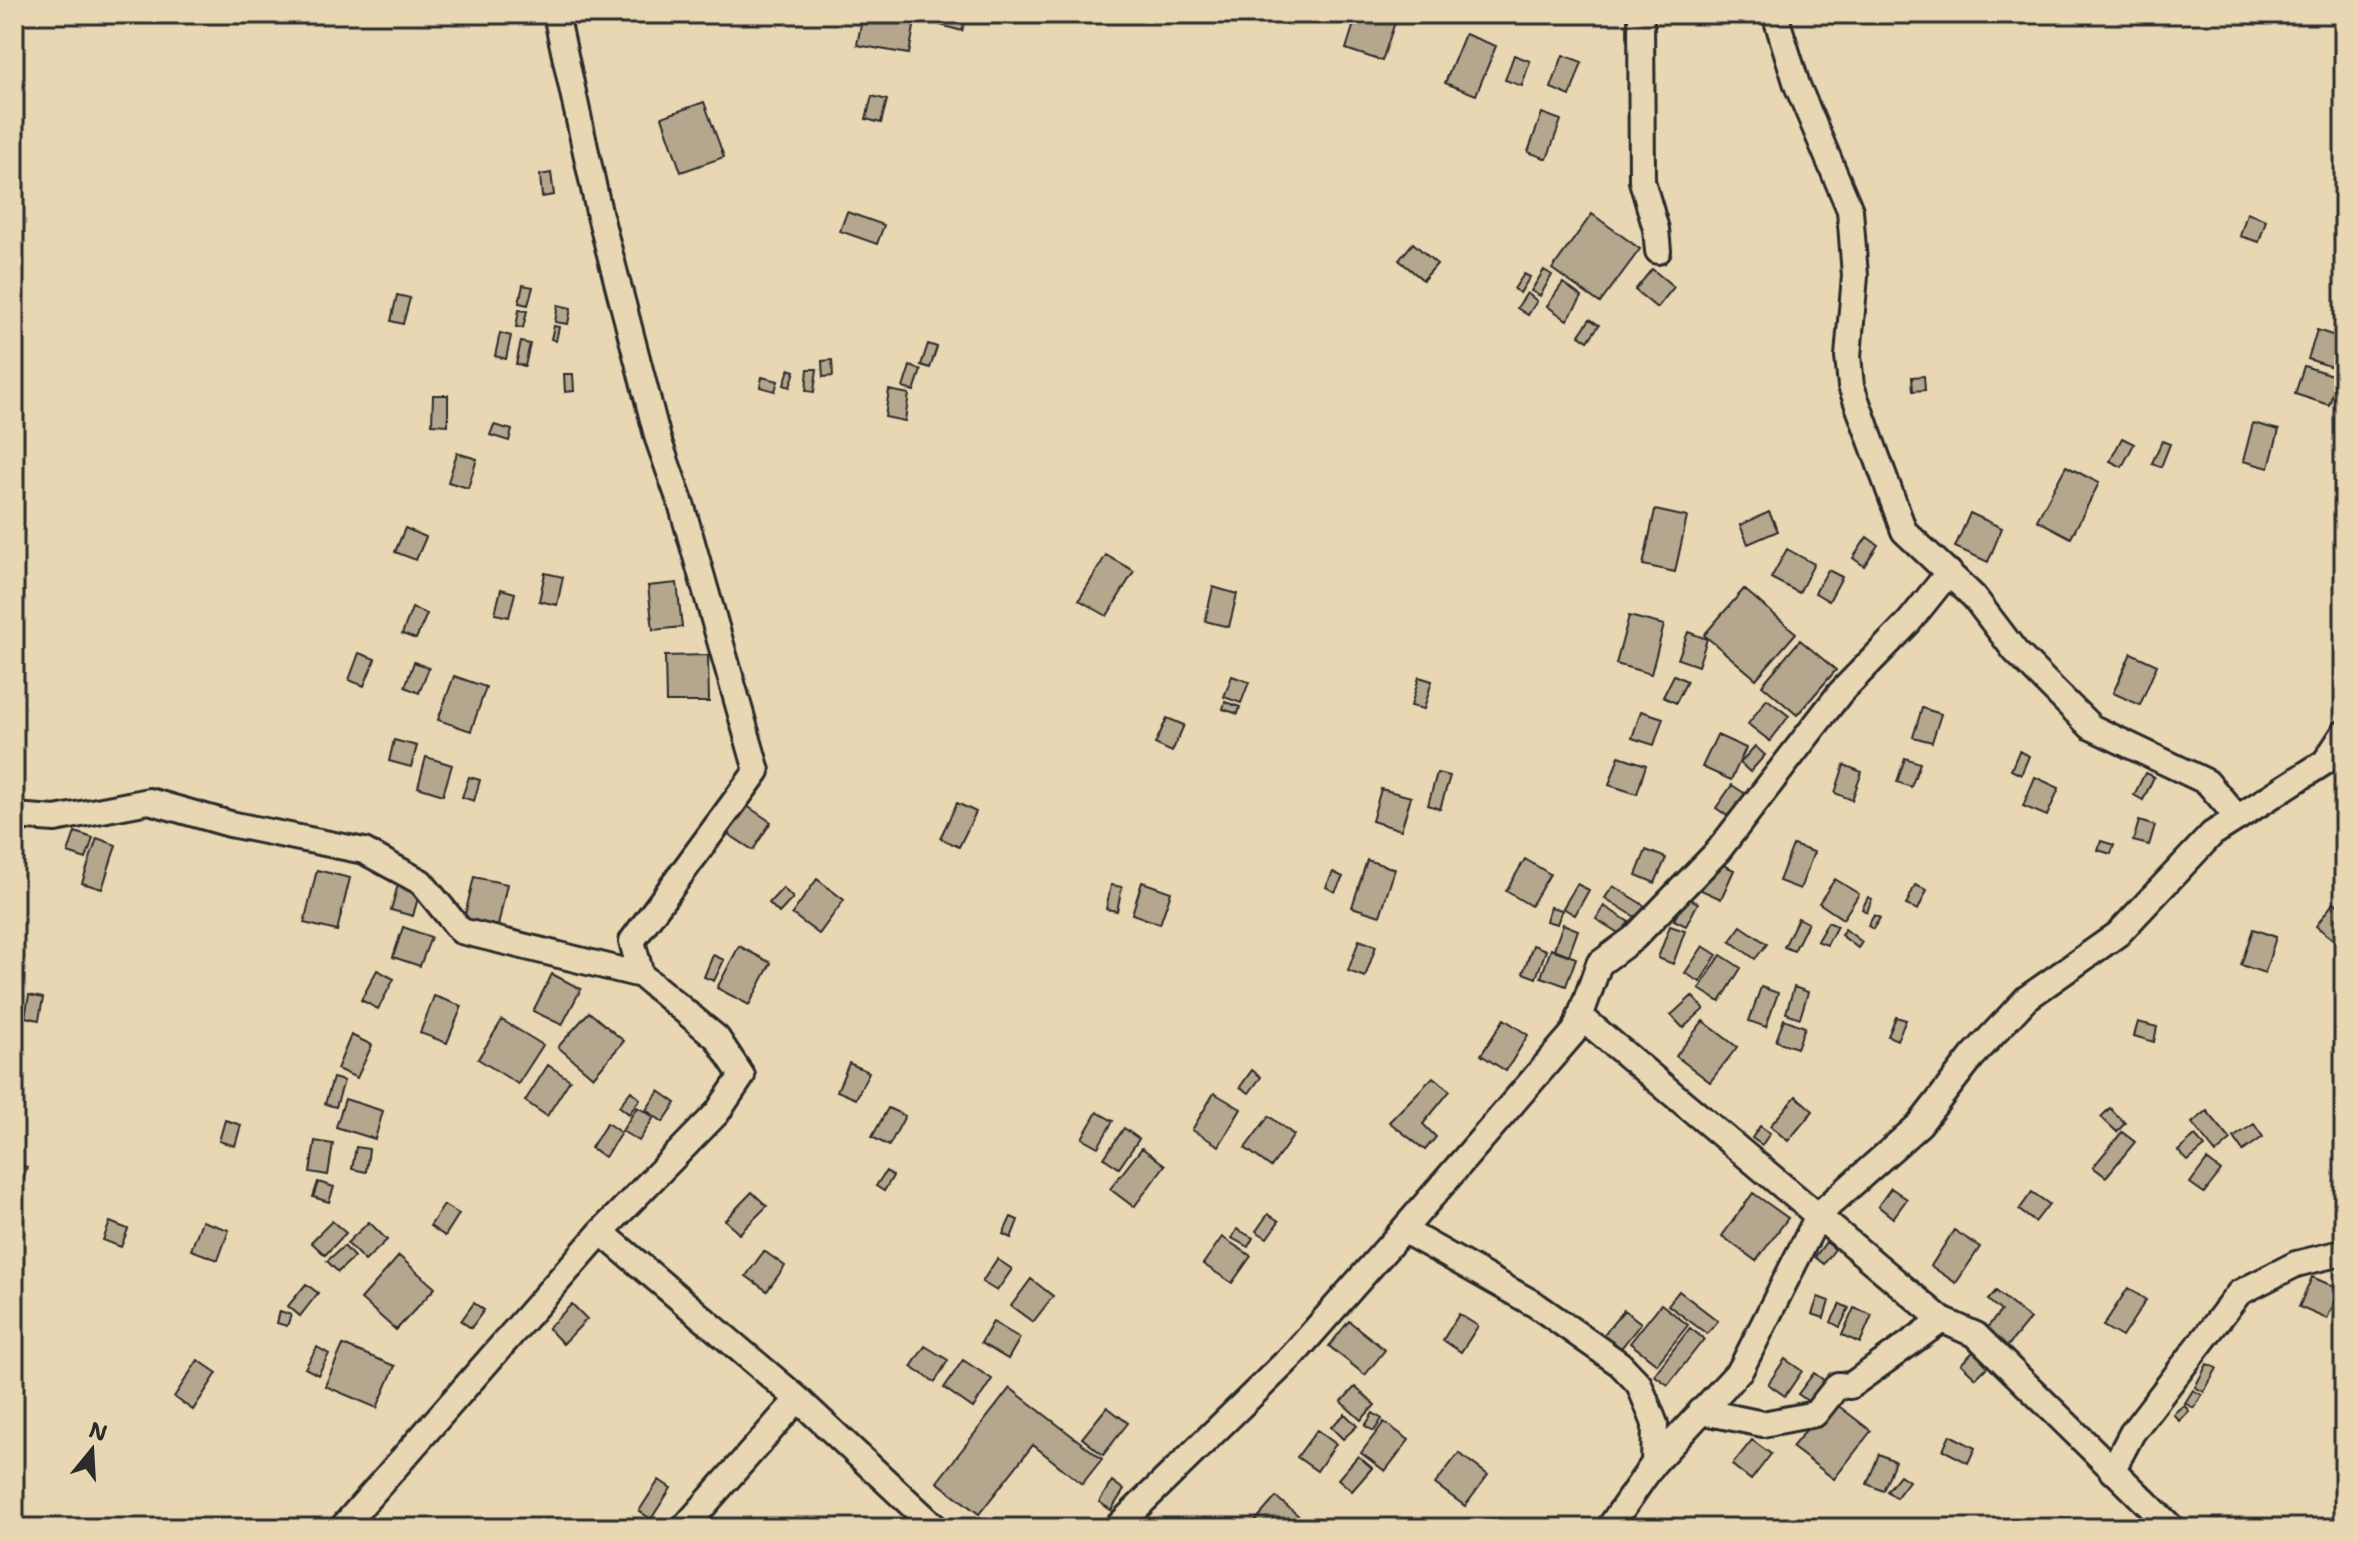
<svg xmlns="http://www.w3.org/2000/svg" width="2358" height="1542" font-family="'Shantell Sans',sans-serif">
<style>
.building{fill:#b4a78e;stroke:#2b2b2b;stroke-width:2}
.lines{fill:none;stroke-linecap:round;stroke-linejoin:round}
.minor-casing{stroke:#2b2b2b;stroke-width:30}
.minor{stroke:#e9d7b4;stroke-width:24}
</style>
<rect width="100%" height="100%" fill="#e9d7b4"/>
<filter id="ink" filterUnits="userSpaceOnUse"><feTurbulence type="fractalNoise" baseFrequency=".0125" numOctaves="2"/><feDisplacementMap in="SourceGraphic" scale="16" xChannelSelector="R" yChannelSelector="G"/><feConvolveMatrix kernelMatrix="1 2 1 2 8 2 1 2 1" color-interpolation-filters="sRGB"/></filter>
<g filter="url(#ink)">
<!-- building -->
<path class="building" d="M863,14L916,16L909,54L857,45Z
M932,14H967L962,31L930,22Z
M1357,14L1395,22L1382,61L1346,49Z
M1465,34L1496,46L1476,95L1445,83Z
M1514,55L1530,61L1522,86L1505,80Z
M1563,55L1582,62L1570,96L1551,88Z
M872,96L887,100L881,123L866,119Z
M704,102L724,157L681,172L662,117Z
M1542,113L1561,120L1547,159L1528,152Z
M551,173L554,195L542,197L540,175Z
M847,212L884,225L877,244L840,231Z
M2247,213L2266,220L2259,242L2240,236Z
M1592,214L1640,249L1600,303L1552,269Z
M1413,243L1437,264L1423,280L1399,260Z
M1652,269L1674,287L1657,308L1635,290Z
M1544,270L1552,275L1540,296L1531,291Z
M1524,274L1530,277L1520,293L1514,289Z
M1563,283L1582,297L1567,320L1547,306Z
M523,285L533,287L528,305L519,303Z
M1527,293L1537,301L1528,315L1517,308Z
M397,295L410,298L403,324L391,321Z
M558,305L571,308L568,324L555,322Z
M519,310L527,311L523,328L516,327Z
M1590,319L1599,325L1588,341L1579,335Z
M554,326L559,327L556,341L551,339Z
M2317,330L2344,339L2341,370L2308,359Z
M500,333L511,336L506,359L495,356Z
M521,342L530,344L525,366L516,364Z
M928,344L937,347L930,368L921,365Z
M832,360L833,376L823,377L822,361Z
M910,366L921,370L914,391L903,388Z
M2304,366L2338,377L2329,405L2295,394Z
M789,369L795,371L790,387L784,385Z
M808,369H817L814,392L806,391Z
M564,374H573L574,391L565,392Z
M1924,376L1925,390L1913,391L1912,377Z
M762,377L778,381L775,391L760,387Z
M889,390L909,394L905,421L885,417Z
M433,395H448V425L432,424Z
M2253,423L2279,430L2269,468L2243,461Z
M494,425L512,430L509,441L490,435Z
M2122,438L2134,444L2122,467L2110,461Z
M2162,441L2170,444L2161,467L2152,463Z
M457,453L477,459L468,488L448,482Z
M2066,466L2099,483L2071,538L2037,520Z
M1655,510L1687,517L1675,572L1643,565Z
M1769,512L1778,531L1748,544L1740,525Z
M1970,513L2002,528L1988,562L1955,547Z
M405,528L426,537L416,560L395,552Z
M1867,537L1878,545L1864,566L1853,558Z
M1787,549L1814,564L1799,593L1771,578Z
M1106,555L1134,571L1107,616L1079,600Z
M1828,570L1842,577L1829,601L1815,593Z
M545,573L563,577L557,605L539,601Z
M677,583L682,627L653,630L648,586Z
M1213,587L1237,594L1229,627L1205,621Z
M501,589L515,593L509,617L495,614Z
M1744,589L1796,633L1756,679L1704,635Z
M412,608L427,614L416,639L402,634Z
M1629,616L1664,625L1651,674L1616,664Z
M1688,632L1707,639L1698,666L1678,659Z
M1800,640L1836,670L1797,715L1762,685Z
M359,653L375,659L364,686L349,680Z
M2131,653L2157,665L2140,705L2113,693Z
M708,655L709,702H666L665,656Z
M414,662L429,668L419,693L405,687Z
M1674,675L1687,681L1676,703L1663,697Z
M454,676L486,687L471,731L438,720Z
M1232,676L1249,682L1241,703L1224,697Z
M1419,677L1432,681L1424,709L1411,706Z
M1767,699L1789,716L1770,741L1748,724Z
M1225,702L1240,707L1238,714L1223,709Z
M1922,708L1941,714L1932,742L1913,737Z
M1641,711L1663,718L1654,745L1632,738Z
M1167,718L1184,725L1172,752L1155,744Z
M1717,735L1746,748L1731,780L1702,767Z
M394,740L417,746L411,767L389,761Z
M1755,746L1765,755L1750,772L1740,763Z
M2019,751L2029,756L2021,775L2011,770Z
M1619,756L1646,765L1637,794L1609,785Z
M426,757L452,765L443,795L418,787Z
M1905,758L1920,763L1911,787L1897,782Z
M1844,765L1862,772L1852,800L1835,793Z
M1437,773L1450,776L1440,809L1428,805Z
M2145,773L2154,777L2143,800L2134,795Z
M469,777L480,780L474,801L462,797Z
M2035,777L2059,788L2047,816L2023,806Z
M1732,785L1747,795L1732,819L1716,808Z
M1381,789L1411,797L1401,830L1372,821Z
M957,803L976,812L959,847L940,838Z
M744,804L771,822L753,850L725,832Z
M2344,805V835L2333,831Z
M2139,821L2155,826L2149,845L2133,841Z
M75,832L93,838L86,859L68,853Z
M97,838L116,845L102,889L82,883Z
M2101,841L2114,845L2111,854L2098,850Z
M1793,845L1814,852L1800,889L1779,881Z
M1646,850L1666,858L1655,883L1636,875Z
M1525,859L1550,874L1531,906L1506,891Z
M1367,860L1395,869L1380,916L1352,907Z
M1715,861L1734,870L1721,899L1701,890Z
M317,870L350,878L337,931L304,923Z
M1333,872L1343,877L1335,892L1326,887Z
M474,877L507,884L498,926L464,919Z
M817,879L844,900L819,934L792,914Z
M1835,879L1859,894L1843,919L1819,903Z
M399,881L421,887L413,916L391,910Z
M1142,882L1171,892L1160,924L1132,914Z
M1577,884L1589,890L1575,915L1563,908Z
M1111,885L1122,887L1117,911L1106,909Z
M1915,885L1927,890L1918,910L1906,905Z
M1613,886L1645,906L1637,918L1605,898Z
M783,888L793,898L779,913L769,903Z
M1686,897L1698,903L1686,926L1674,920Z
M1868,897L1872,899L1867,912L1862,909Z
M2334,902L2344,910V927L2334,940L2316,926Z
M1604,906L1629,922L1620,934L1596,919Z
M1550,907L1562,910L1557,924L1546,921Z
M1874,915L1880,918L1873,929L1868,926Z
M1798,918L1808,923L1794,951L1784,947Z
M1828,922L1837,926L1827,945L1817,941Z
M1563,924L1578,930L1569,955L1554,949Z
M1670,926L1685,931L1673,964L1658,958Z
M1741,926L1767,944L1755,959L1730,941Z
M403,927L431,937L420,966L393,957Z
M1845,929L1862,942L1858,948L1841,935Z
M2253,929L2276,937L2265,973L2241,965Z
M1359,940L1376,946L1365,977L1348,971Z
M1533,945L1546,950L1536,978L1523,973Z
M739,946L771,963L749,1005L717,988Z
M1703,946L1717,955L1700,982L1685,973Z
M1551,949L1576,958L1566,986L1541,977Z
M713,955L724,960L714,981L704,977Z
M1721,955L1741,968L1720,1002L1699,989Z
M377,970L394,979L378,1009L361,1000Z
M552,974L581,989L562,1025L533,1011Z
M1761,987L1778,993L1766,1027L1749,1021Z
M1794,987L1808,992L1800,1018L1786,1013Z
M29,995L43,998L39,1020L25,1017Z
M434,996L462,1006L447,1043L420,1033Z
M1692,996L1704,1009L1683,1028L1671,1015Z
M589,1012L624,1041L593,1077L558,1047Z
M1896,1017L1906,1020L1897,1040L1888,1036Z
M1504,1019L1528,1035L1506,1071L1481,1055Z
M1784,1019L1805,1027L1797,1048L1776,1041Z
M502,1020L543,1045L518,1084L478,1059Z
M1703,1021L1737,1047L1710,1082L1676,1056Z
M2138,1022L2157,1027L2154,1042L2134,1036Z
M351,1035L372,1045L357,1078L337,1069Z
M849,1063L869,1072L856,1099L837,1091Z
M548,1065L570,1080L547,1116L525,1101Z
M1252,1070L1261,1077L1249,1093L1240,1087Z
M1433,1077L1450,1091L1423,1124L1436,1137L1425,1150L1389,1122Z
M333,1078L344,1081L336,1107L325,1104Z
M631,1091L640,1099L629,1114L619,1106Z
M659,1091L676,1103L663,1122L646,1110Z
M1214,1093L1241,1109L1219,1146L1192,1130Z
M1796,1096L1813,1111L1788,1141L1770,1126Z
M345,1099L383,1111L375,1139L336,1127Z
M637,1107L654,1117L639,1141L622,1131Z
M888,1108L905,1116L889,1146L872,1137Z
M2110,1108L2125,1123L2117,1132L2101,1117Z
M2207,1111L2231,1140L2216,1153L2192,1123Z
M1097,1112L1113,1121L1098,1147L1082,1138Z
M1269,1116L1294,1135L1271,1167L1245,1148Z
M225,1120L241,1125L235,1146L219,1141Z
M607,1123L621,1133L605,1157L591,1148Z
M2254,1124L2263,1137L2243,1151L2234,1137Z
M1760,1126L1770,1133L1762,1145L1752,1138Z
M1124,1128L1139,1139L1119,1168L1104,1158Z
M2122,1132L2135,1142L2106,1177L2093,1167Z
M2195,1136L2205,1147L2188,1161L2178,1151Z
M315,1141L333,1144L328,1175L310,1172Z
M356,1147L369,1149L366,1172L352,1169Z
M1142,1148L1165,1165L1134,1207L1110,1189Z
M2207,1160L2221,1171L2204,1193L2190,1183Z
M14,1163L27,1167L20,1190L14,1188Z
M886,1171L893,1176L884,1191L876,1186Z
M318,1182L334,1187L329,1202L313,1197Z
M1891,1188L1907,1199L1893,1218L1878,1206Z
M752,1192L767,1206L739,1234L725,1220Z
M2032,1192L2049,1204L2035,1222L2019,1210Z
M1753,1193L1788,1218L1756,1261L1722,1236Z
M444,1205L459,1214L445,1236L430,1226Z
M1268,1214L1279,1221L1267,1238L1256,1231Z
M1011,1217L1018,1220L1011,1238L1003,1234Z
M202,1221L229,1230L218,1260L191,1250Z
M332,1221L346,1233L325,1255L311,1242Z
M110,1222L128,1229L121,1247L103,1240Z
M369,1222L387,1240L365,1261L347,1243Z
M1237,1229L1253,1238L1248,1247L1232,1238Z
M1954,1230L1980,1247L1956,1283L1931,1266Z
M1222,1237L1251,1256L1232,1283L1203,1264Z
M1826,1242L1835,1249L1824,1264L1815,1257Z
M344,1246L354,1257L338,1272L327,1261Z
M764,1251L785,1266L767,1291L746,1276Z
M399,1256L435,1288L396,1330L361,1299Z
M997,1259L1012,1269L997,1291L982,1282Z
M2312,1277L2340,1289L2327,1319L2299,1307Z
M1031,1279L1053,1296L1033,1322L1011,1306Z
M306,1284L318,1293L300,1316L288,1306Z
M2128,1288L2146,1300L2122,1337L2103,1326Z
M1679,1291L1718,1321L1707,1334L1668,1305Z
M1996,1291L2030,1319L2007,1347L1986,1329L2001,1311L1988,1300Z
M1818,1297L1829,1301L1824,1318L1812,1314Z
M474,1303L484,1310L471,1328L461,1321Z
M572,1304L587,1319L563,1344L548,1328Z
M1661,1304L1688,1325L1657,1364L1630,1343Z
M1840,1304L1849,1308L1840,1327L1831,1322Z
M1854,1308L1872,1315L1860,1343L1842,1335Z
M1624,1310L1641,1323L1618,1352L1601,1338Z
M280,1311L291,1315L287,1326L277,1323Z
M1459,1314L1478,1326L1461,1352L1443,1340Z
M1349,1321L1385,1350L1365,1375L1329,1346Z
M993,1322L1020,1338L1008,1359L981,1343Z
M1690,1328L1704,1339L1668,1385L1654,1375Z
M343,1345L395,1366L377,1408L325,1386Z
M1980,1345L1994,1360L1976,1378L1961,1364Z
M925,1346L948,1360L935,1382L911,1367Z
M317,1347L329,1354L318,1375L305,1368Z
M1785,1359L1802,1371L1785,1396L1768,1384Z
M198,1360L217,1373L193,1410L174,1397Z
M963,1360L992,1379L973,1408L944,1388Z
M2207,1364L2217,1368L2204,1392L2195,1387Z
M1814,1373L1833,1387L1816,1407L1798,1394Z
M1355,1387L1375,1405L1361,1420L1341,1402Z
M1010,1388L1102,1459L1082,1484L1033,1445L979,1514L937,1482Z
M2193,1390L2202,1395L2194,1408L2185,1403Z
M1831,1400L1871,1431L1834,1479L1792,1447Z
M2184,1405L2189,1411L2179,1421L2173,1414Z
M1107,1407L1128,1423L1103,1455L1082,1438Z
M1373,1413L1382,1419L1374,1431L1365,1426Z
M1345,1414L1357,1426L1343,1439L1331,1427Z
M1384,1422L1409,1440L1385,1471L1361,1453Z
M1317,1430L1336,1444L1317,1471L1297,1457Z
M1950,1435L1975,1448L1968,1463L1943,1450Z
M1752,1440L1771,1454L1751,1480L1732,1465Z
M1459,1453L1488,1475L1465,1506L1435,1484Z
M1879,1454L1895,1461L1883,1491L1867,1484Z
M1358,1456L1372,1468L1352,1491L1338,1479Z
M1900,1475L1909,1481L1896,1498L1887,1491Z
M659,1480L671,1488L651,1519L639,1511Z
M1112,1481L1124,1490L1111,1510L1099,1502Z
M1276,1497L1299,1516L1288,1528H1249Z"/>
<g class="lines">
<defs>
<path id="minor" d="M556,14L599,212L658,439L682,507L757,771L632,941L641,975
M1641,14L1642,181L1656,229L1658,251
M1775,14L1797,85L1850,210L1855,276L1848,356L1851,386L1904,531L1974,597L2015,651L2091,727L2207,782L2238,818
M14,816L55,819L149,801L230,824L364,851L421,882L461,931L641,975L717,1038L742,1076L717,1113L601,1232L342,1528
M1580,1016L1942,1320L1976,1335L2172,1528
M1403,1230L1536,1305L1620,1364L1639,1384L1655,1424L1654,1463L1609,1528
M601,1232L798,1399L936,1528
M1700,1411L1763,1424L1815,1414L1838,1385L1850,1386L1942,1320
M1654,1463L1741,1369L1819,1214L1920,1124L1972,1057L2027,998L2118,934L2212,834L2325,762L2344,733
M2112,1471L2132,1433L2239,1293L2296,1264L2337,1254L2344,1255
M684,1528L798,1399
M1116,1528L1293,1355L1403,1230L1575,1031L1599,964L1634,938L1718,851L1840,693L1909,622L1949,572"/>
</defs>
<!-- minor casing -->
<use href="#minor" class="minor-casing"/>
<!-- minor -->
<use href="#minor" class="minor"/>
</g>
</g>
<!-- margin -->
<rect width="2358" height="1542" fill="none" stroke="#e9d7b4" stroke-width="48"/>
<rect x="24" y="24" width="2310" height="1494" fill="none" stroke="#2b2b2b" stroke-width="3" filter="url(#ink)"/>
<!-- north arrow -->
<g transform="translate(92 1450) rotate(18)" stroke="#e9d7b4" stroke-width="6" paint-order="stroke">
<path d="M0-6L14 30L0 20L-14 30Z" fill="#2b2b2b"/>
<text y="-12" font-size="22" font-weight="bold" text-anchor="middle" fill="#2b2b2b">N</text>
</g>
</svg>
